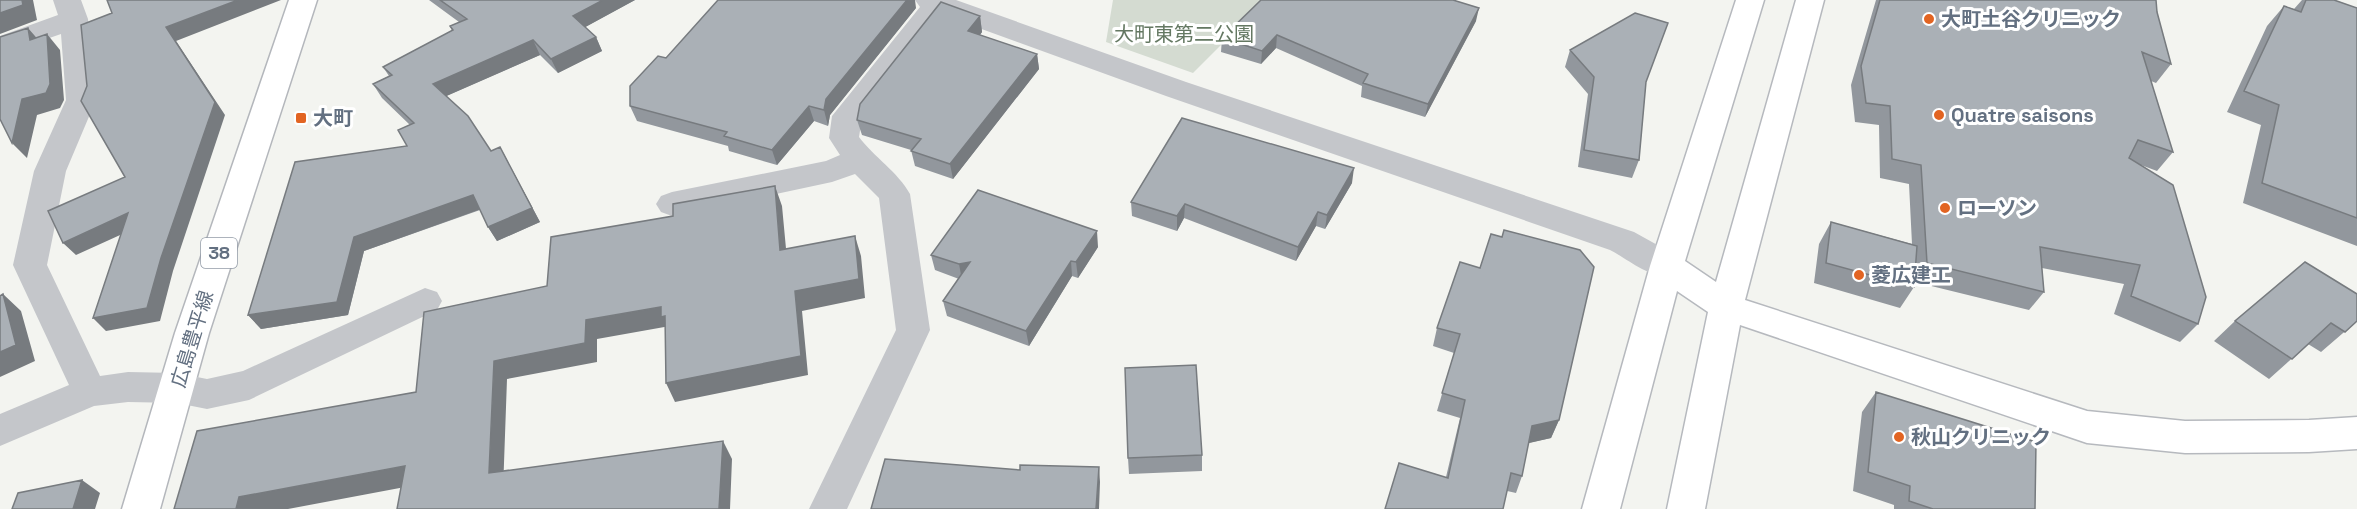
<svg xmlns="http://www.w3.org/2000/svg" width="2357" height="509" font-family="'Space Grotesk','Noto Sans JP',sans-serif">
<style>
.green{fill:#d4dbd1}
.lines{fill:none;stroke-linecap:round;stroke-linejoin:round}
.secondary-casing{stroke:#b6b9be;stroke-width:3}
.primary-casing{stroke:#b4b7bc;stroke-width:3}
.street{fill:#c4c6ca;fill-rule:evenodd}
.secondary{fill:#fff;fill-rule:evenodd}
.primary{fill:#fff;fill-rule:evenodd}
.wall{fill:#92979d}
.shaded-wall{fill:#777b7f}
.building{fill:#aab0b6;stroke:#777b7f;stroke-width:1.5}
.poi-dot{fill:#e26422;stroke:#fff;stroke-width:2}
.labels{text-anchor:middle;stroke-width:6;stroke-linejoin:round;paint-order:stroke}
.shield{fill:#fff;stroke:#929ba7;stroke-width:1.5}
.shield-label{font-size:18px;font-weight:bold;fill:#637081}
.poi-label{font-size:20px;font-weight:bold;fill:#637081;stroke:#fff;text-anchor:start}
.park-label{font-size:20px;fill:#647862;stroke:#fff}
.street-label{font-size:20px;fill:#637081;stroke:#fff}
</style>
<rect width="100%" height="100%" fill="#f3f4f0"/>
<!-- green -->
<path class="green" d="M1113,0H1266L1193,73L1106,42Z"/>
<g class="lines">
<defs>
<path id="secondary" d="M1736,0H1764L1685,261L1716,282L1796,0H1824L1745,300L2087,411L2185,421L2309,420L2357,417V449L2309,452L2185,453L2087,443L1740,325L1705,509H1667L1708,312L1677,291L1620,509H1582L1650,266Z"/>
<path id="primary" d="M289,0H317L209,333L160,509H122L175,333Z"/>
</defs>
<!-- secondary casing -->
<use href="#secondary" class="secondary-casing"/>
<!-- primary casing -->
<use href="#primary" class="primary-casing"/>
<!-- street -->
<path class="street" d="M53,0H81L88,19L96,100L66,171L47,265L100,376L128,372L177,373L207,379L243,371L425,288L437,292L442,301L437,310L249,400L207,409L177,403L128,402L94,406L0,446V414L69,385L13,265L34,171L66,100L61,34L0,55V36L58,15Z
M915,0H956L1186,82L1634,232L1679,257L1684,266L1679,275C1655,283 1631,261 1610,250L1166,96L943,15L862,118L859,137C874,157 898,172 910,194L930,330L847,509H809L896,330L879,198L855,174L832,182L672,216L661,212L656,204L661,196L672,192L826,161L840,155L829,138L832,116L920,7Z"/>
<!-- secondary -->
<use href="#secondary" class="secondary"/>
<!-- primary -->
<use href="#primary" class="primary"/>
</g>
<!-- wall -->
<path class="wall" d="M429,0H635L585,27L596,37L602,51L558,73L540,55L446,96L491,151L500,147L540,222L497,241L488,227L480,210L364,251L348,315L261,329L248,315L407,146L410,125L382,98L373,84L389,76L383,67L452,31L450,26L459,22Z
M1876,0H2156L2157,12L2171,64L2156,83L2151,81L2173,152L2157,171L2141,165L2198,324L2180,342L2114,314L2124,284L2042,268L2044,292L2029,310L1915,282L1914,287L1900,308L1814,283L1819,244L1831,222L1912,244L1909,184L1880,178L1879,125L1855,122L1851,85Z
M2302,0H2334L2357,8V246L2243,203L2261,125L2227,112L2267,26L2284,6L2294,9Z
M916,8L830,115L828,126L814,121L777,165L729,151L728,146L637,121L630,106Z
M980,16L982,32L980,35L1037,54L1039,69L953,179L915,166L911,150L862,135L857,120Z
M1476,21L1425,117L1361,97L1362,86L1276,48L1261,64L1221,52L1222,38Z
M1570,50L1646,82L1639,160L1632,178L1578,167L1588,94L1565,67Z
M1352,183L1325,229L1316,226L1296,261L1184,218L1177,231L1132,216L1131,202Z
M1098,247L1078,278L1072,276L1029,346L947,316L943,301L959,279L935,270L931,255Z
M1480,268L1559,420L1551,438L1528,443L1522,476L1516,493L1446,477L1460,418L1437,411L1454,353L1433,346L1437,328Z
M2235,321H2357L2321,352L2308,344L2269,379L2214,341Z
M1876,392L2035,509H1894V505L1853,491L1862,412Z
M1202,455V471L1129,474L1128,458Z"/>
<!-- shaded-wall -->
<path class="shaded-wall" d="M22,0H33L37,20L0,34V13Z
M238,0H281L176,41L225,115L173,271L160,321L106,331L93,318L161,258L166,27Z
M603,0H635L580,30L573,16Z
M907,0H915L916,8L830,115L828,126L824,110L826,99Z
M1479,8L1476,21L1425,117L1428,104Z
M980,16L982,32L971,47L968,31Z
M28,28L41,43L30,40Z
M47,34L60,50L64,100L60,108L37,115L27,158L12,143L22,99Z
M1277,35L1276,48L1261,64L1262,51Z
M596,37L602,51L558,73L551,59Z
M533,40L540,55L442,98L433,84Z
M1037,54L1039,69L953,179L950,164Z
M809,106L814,121L777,165L772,150Z
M500,147L540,222L497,241L488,227Z
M1354,168L1352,183L1325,229L1327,215Z
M775,186L782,206L788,270L780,250Z
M473,195L481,209L364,251L348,315L261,329L248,315L354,237Z
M1185,204L1184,218L1177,231V216Z
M1318,212L1316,226L1296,261L1298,247Z
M128,213L140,226L76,255L63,243Z
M1097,231L1098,247L1078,278L1076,262Z
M855,236L861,256L865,298L802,311L808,375L675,402L666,383L795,291Z
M1071,261L1072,276L1029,346L1026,331Z
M970,262L962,280L959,264Z
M3,294L21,311L35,361L0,377V352Z
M661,307L670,326L597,339V362L507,379L503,491L489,473L494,361L586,320Z
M1559,420L1551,438L1525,444L1532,426Z
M723,441L732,459L730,509H719Z
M405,466L421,484L288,509H236L239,497Z
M1099,467L1100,482L1099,509H1096Z
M82,480L100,493L95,509H73Z"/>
<!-- building -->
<path class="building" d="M0,0H22L23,5L0,13Z
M107,0H238L166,27L215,102L161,258L147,308L93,318L128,213L63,243L48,211L125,177L81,101L87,86L81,25L112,13Z
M440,0H603L573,16L596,37L551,59L533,40L433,84L468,116L491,151L500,147L532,208L488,227L473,195L354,237L337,302L248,315L295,162L407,146L398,130L414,123L373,84L392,75L383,67L453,30L450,26L467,19Z
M718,0H907L826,99L824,110L809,106L772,150L724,136L727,132L630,106V86L658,56L666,58Z
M1261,0H1453L1479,8L1428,104L1363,83L1368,74L1277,35L1262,51L1222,38Z
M1880,0H2156L2157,12L2171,64L2142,52L2173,152L2138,140L2129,158L2173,185L2206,297L2198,324L2131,296L2140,265L2040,247L2044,292L1927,263L1921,165L1892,159L1890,106L1866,103L1861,66Z
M2306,0H2334L2357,8V218L2262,183L2279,105L2244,91L2284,6L2301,12Z
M941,2L980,16L968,31L1037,54L950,164L911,151L921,139L857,120L860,104Z
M1635,13L1668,23L1646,82L1639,160L1584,150L1594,77L1570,50Z
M28,28L30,40L47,34L50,84L46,93L22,99L12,143L0,119V37Z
M1182,118L1354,168L1327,215L1318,212L1298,247L1185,204L1177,216L1131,202Z
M775,186L780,250L855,236L859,279L795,291L801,356L666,383L665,316L661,317V307L586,320L585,343L494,361L489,473L723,441L719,509H397L405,466L239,497L236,509H174L197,431L416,392L424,312L547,286L551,237L673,216V204Z
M978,190L1097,231L1076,262L1071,261L1026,331L943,301L970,262L959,264L931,255Z
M1831,222L1917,246L1914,287L1826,263Z
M1504,230L1580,250L1594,267L1559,420L1532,426L1522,476L1511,473L1503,509H1385L1399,463L1448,478L1465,400L1442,393L1460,334L1437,328L1460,262L1480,268L1491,234L1502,237Z
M2305,262L2357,294V321L2345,332L2331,323L2292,359L2235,321Z
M3,294L16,345L0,352V296Z
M1196,365L1202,455L1128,458L1125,368Z
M1876,392L2036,442L2035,509H1933L1909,501L1910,486L1868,472Z
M885,459L1020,470V465L1099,467L1096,509H871Z
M82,480L73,509H12L18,493Z"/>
<!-- markers -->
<g class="poi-dot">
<circle cx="1929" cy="19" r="6"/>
<circle cx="1939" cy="115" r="6"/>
<rect x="295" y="112" width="12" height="12" rx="3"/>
<circle cx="1945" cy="208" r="6"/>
<circle cx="1859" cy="275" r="6"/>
<circle cx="1899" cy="437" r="6"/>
</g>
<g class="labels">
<!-- shield labels -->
<rect class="shield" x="201" y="238" width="36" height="30" rx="4.5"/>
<g class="shield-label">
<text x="219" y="259">38</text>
</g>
<!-- poi labels -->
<g class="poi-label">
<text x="1941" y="26">大町土谷クリニック</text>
<text x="1951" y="122">Quatre saisons</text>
<text x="313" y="125">大町</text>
<text x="1957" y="215">ローソン</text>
<text x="1871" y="282">菱広建工</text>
<text x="1911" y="444">秋山クリニック</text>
</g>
<!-- park labels -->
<g class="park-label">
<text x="1184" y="41">大町東第二公園</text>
</g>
<!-- street labels -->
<g class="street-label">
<text transform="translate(192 339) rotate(-73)" y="7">広島豊平線</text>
</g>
</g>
</svg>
